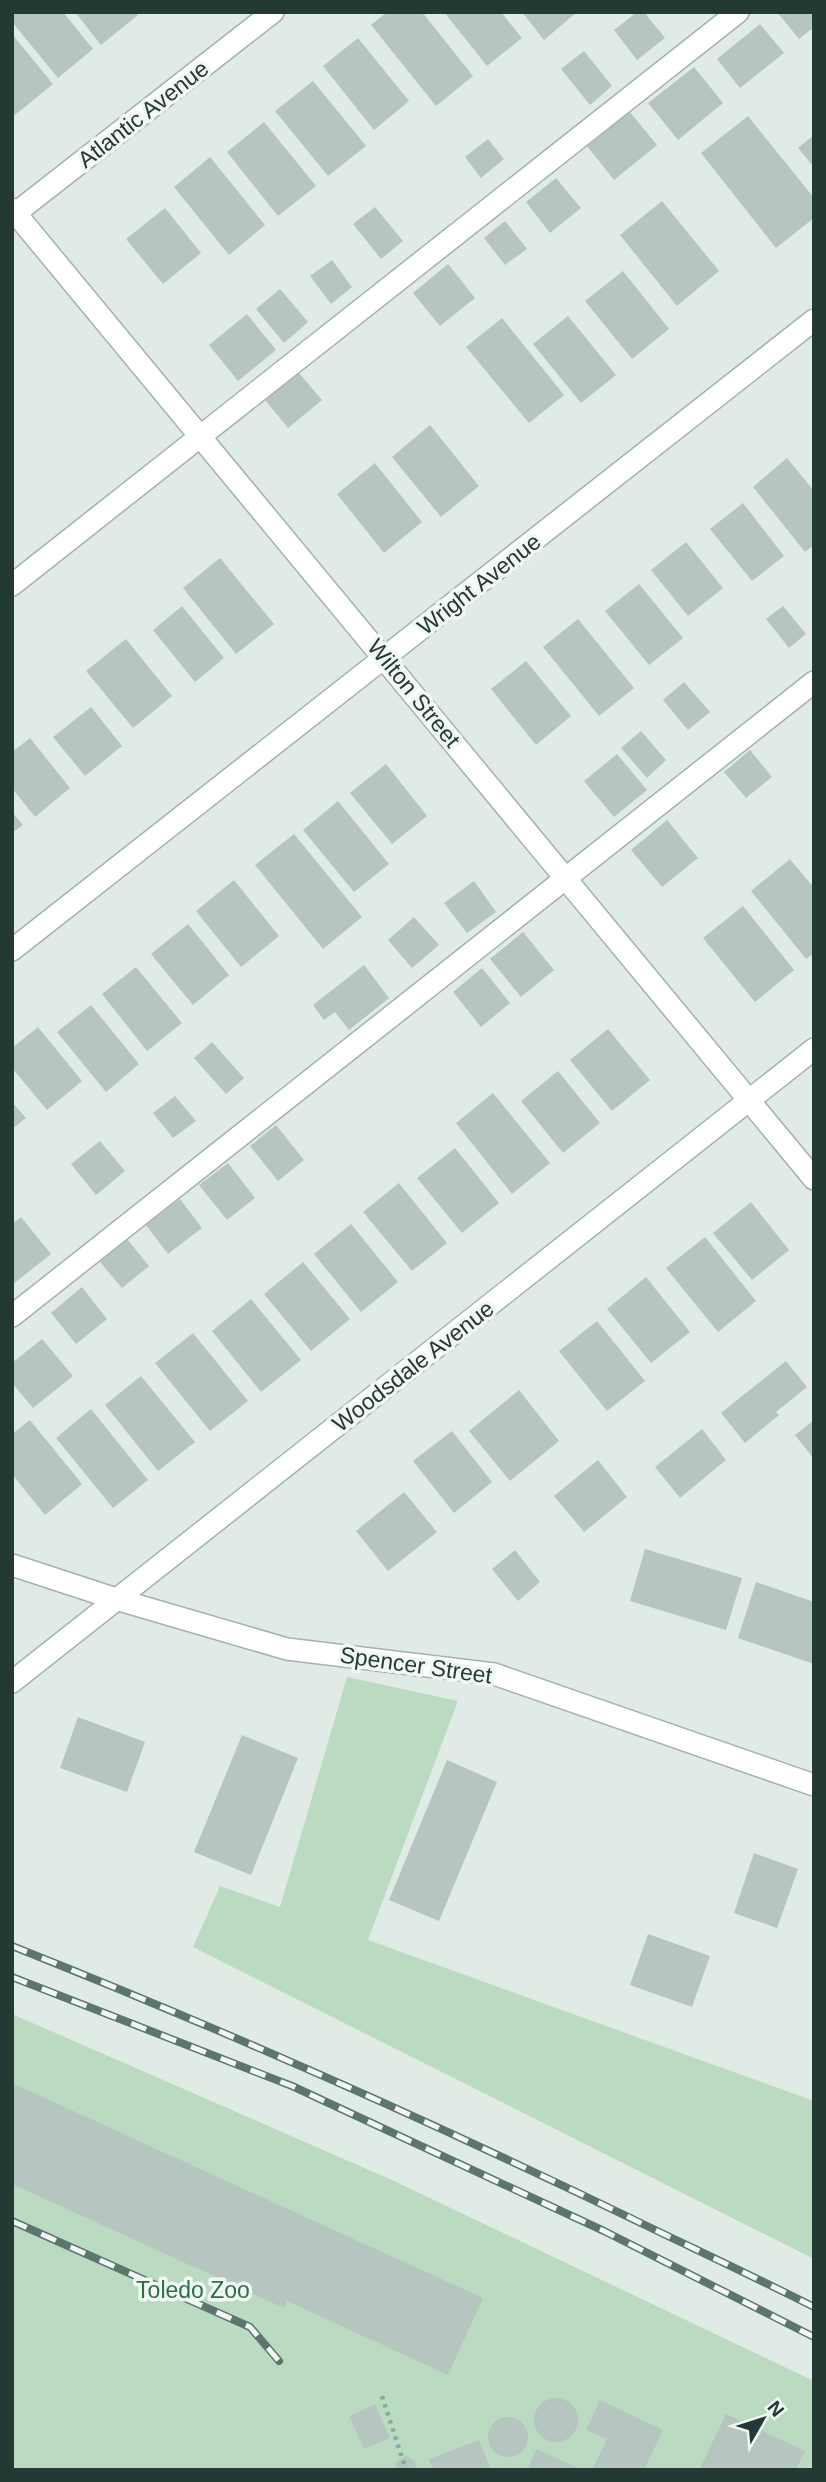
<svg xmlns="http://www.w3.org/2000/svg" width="826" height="2482" font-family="Helvetica,sans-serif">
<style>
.green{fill:#badbc2}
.building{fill:#b6c5bf}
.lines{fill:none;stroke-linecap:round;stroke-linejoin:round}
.lane-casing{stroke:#a3b2ad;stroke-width:24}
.street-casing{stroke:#a3b2ad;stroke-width:24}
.secondary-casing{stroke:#a0b6ad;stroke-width:24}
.path{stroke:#82ad9e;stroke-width:4.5;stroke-dasharray:3.5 5;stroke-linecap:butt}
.lane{stroke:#fff;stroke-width:21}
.street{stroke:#fff;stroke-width:21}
.secondary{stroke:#fff;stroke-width:21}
.rail-casing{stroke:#5c766e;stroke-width:8}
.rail{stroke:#f1f7f4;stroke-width:5;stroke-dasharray:16;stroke-linecap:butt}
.labels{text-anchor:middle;stroke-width:7;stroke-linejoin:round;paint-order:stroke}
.street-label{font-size:23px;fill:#223a33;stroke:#f1f7f4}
.park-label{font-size:23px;fill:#2d7045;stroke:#f1f7f4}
</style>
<rect width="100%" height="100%" fill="#e0ebe6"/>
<!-- green -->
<path class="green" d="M347,1677L458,1701L368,1940L814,2101V2259L193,1947L220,1886L280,1907Z
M12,2014L392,2180L814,2381V2470H12Z"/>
<!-- building -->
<path class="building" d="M12,12H63L93,49L58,78L12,22Z
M75,12H135L138,15L101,45Z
M387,12H422L473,76L436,106L371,25Z
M444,12H501L522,38L487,66Z
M522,12H577L544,40Z
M637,12H644L665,38L637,60L614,30Z
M777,12H814V27L799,39Z
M760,24L784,53L740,88L717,59Z
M12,34L53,84L15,115L12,112Z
M358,38L409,101L374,130L323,66Z
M584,51L612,86L590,105L561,69Z
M694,67L723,103L678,140L648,103Z
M313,81L366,146L328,176L275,111Z
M630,112L657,145L614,180L587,146Z
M748,116L814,198V218L776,248L701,153Z
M264,122L316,186L278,216L227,152Z
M814,135V167L798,148Z
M488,139L504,159L481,178L465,157Z
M210,157L265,225L229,255L174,187Z
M556,178L581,208L550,233L526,202Z
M662,201L719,271L677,306L620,235Z
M375,207L403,241L381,259L353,224Z
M165,208L201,253L163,284L126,239Z
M505,221L527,249L505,265L484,238Z
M332,260L352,287L331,304L310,276Z
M448,264L475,298L440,326L413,293Z
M623,271L669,329L632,359L585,301Z
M280,289L308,322L284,343L256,309Z
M247,314L276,350L238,381L209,345Z
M568,316L616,375L581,403L533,344Z
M502,318L564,395L529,423L466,347Z
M298,372L322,400L288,428L265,400Z
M430,425L479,486L441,517L392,457Z
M787,458L814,491V545L805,552L753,487Z
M375,463L422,522L384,553L337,494Z
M743,503L784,556L752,581L710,529Z
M686,542L723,588L688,616L651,570Z
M220,558L274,624L236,654L183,588Z
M639,584L683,638L649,665L605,611Z
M182,606L224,658L195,682L153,630Z
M783,606L806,634L789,648L766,619Z
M578,619L634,688L599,716L543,647Z
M126,639L172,696L133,728L86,671Z
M526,661L571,716L536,745L491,689Z
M684,682L710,712L688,730L663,700Z
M91,707L122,746L85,776L53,737Z
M641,731L666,760L647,778L621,748Z
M30,738L70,788L35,817L12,788V752Z
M750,750L772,777L746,798L724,772Z
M617,754L647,790L614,817L584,781Z
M386,764L427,816L392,844L350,793Z
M338,801L389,864L354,892L303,830Z
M12,812L23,825L12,833Z
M667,820L698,858L662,887L631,850Z
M294,834L362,917L323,949L255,865Z
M790,859L814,888V953L806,959L751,891Z
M234,880L279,936L241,967L196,911Z
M474,881L496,912L467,933L444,903Z
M743,906L794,970L755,1002L703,938Z
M414,917L439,945L412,968L388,940Z
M188,924L229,975L193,1005L151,954Z
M523,932L554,970L521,997L490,959Z
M364,965L389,998L349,1030L335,1012L324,1020L313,1005Z
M136,967L182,1023L147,1051L102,994Z
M482,968L510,1003L481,1027L453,992Z
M91,1005L139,1064L106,1092L57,1032Z
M38,1027L82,1081L47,1110L12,1068V1048Z
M608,1029L650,1080L612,1111L570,1060Z
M212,1042L244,1078L226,1094L194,1058Z
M558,1071L600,1123L563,1153L521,1101Z
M493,1093L550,1163L512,1194L456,1123Z
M175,1096L196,1121L173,1138L153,1113Z
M12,1102L26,1118L12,1129Z
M276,1125L304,1160L278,1181L250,1146Z
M100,1141L125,1171L96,1195L71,1164Z
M455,1148L499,1203L462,1233L417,1178Z
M228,1163L255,1198L227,1220L199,1185Z
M399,1183L447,1243L412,1271L363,1212Z
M180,1199L202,1228L168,1254L146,1225Z
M751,1202L789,1250L752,1280L713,1233Z
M21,1217L51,1254L12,1285V1224Z
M351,1224L398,1282L361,1312L314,1254Z
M705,1237L756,1301L718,1332L666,1268Z
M127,1239L149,1266L122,1288L100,1262Z
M303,1262L350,1319L311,1351L264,1294Z
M646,1277L690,1332L651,1363L607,1309Z
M82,1287L107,1319L76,1344L51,1313Z
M251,1299L301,1360L261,1392L212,1331Z
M597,1321L645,1381L607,1411L559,1351Z
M193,1333L248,1401L210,1431L155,1363Z
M42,1339L73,1376L33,1408L12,1383V1363Z
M786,1361L807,1387L776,1412L779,1415L745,1443L721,1413Z
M141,1376L195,1442L158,1471L105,1405Z
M519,1390L559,1441L510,1481L469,1431Z
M91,1409L148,1480L113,1508L56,1438Z
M30,1420L82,1484L45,1515L12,1474V1434Z
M814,1420V1459L795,1435Z
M702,1429L726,1460L680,1498L655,1467Z
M452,1431L492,1482L454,1513L413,1461Z
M598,1460L627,1497L584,1532L554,1496Z
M404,1492L437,1532L388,1571L356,1531Z
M645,1549L742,1578L726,1630L630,1601Z
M515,1550L540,1582L518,1601L492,1569Z
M756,1582L814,1602V1664L738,1638Z
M78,1717L145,1742L127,1792L60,1768Z
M242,1735L298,1758L251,1875L194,1852Z
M447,1760L497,1782L439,1921L389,1900Z
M754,1853L798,1869L777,1928L734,1913Z
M648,1934L710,1956L692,2007L630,1985Z
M12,2083L483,2298L448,2375L287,2301L284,2308L12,2184Z
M534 2420a22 22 0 1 1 44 0a22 22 0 1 1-44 0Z
M600,2400L663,2430L644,2470H592L607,2439L586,2430Z
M375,2404L390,2438L364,2449L349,2416Z
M726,2414L805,2451L796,2470H699Z
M488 2437a20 20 0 1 1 40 0a20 20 0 1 1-40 0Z
M479,2440L491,2470H433L429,2459Z
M536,2449L576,2467L575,2470H527Z
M405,2456L415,2461L416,2470H395L396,2462Z"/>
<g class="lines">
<defs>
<path id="lane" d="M12,585L738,12
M12,1316L814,682"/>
<path id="street" d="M12,209L814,1179
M12,216L273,12
M12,950L814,320
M12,1565L119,1600L287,1649L494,1674L814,1785"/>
<path id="secondary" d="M12,1682L814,1049"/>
</defs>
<!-- lane casing -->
<use href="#lane" class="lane-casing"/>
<!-- street casing -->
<use href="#street" class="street-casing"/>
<!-- secondary casing -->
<use href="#secondary" class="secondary-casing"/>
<!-- path -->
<path class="path" d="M382,2396L406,2470"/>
<!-- lane -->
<use href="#lane" class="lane"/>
<!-- street -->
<use href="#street" class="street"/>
<!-- secondary -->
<use href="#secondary" class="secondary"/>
<defs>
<path id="rail" d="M12,1946C227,2031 439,2125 647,2226C703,2253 759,2279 814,2307
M12,1977L292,2086L604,2231L814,2337
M12,2221L250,2327L279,2361"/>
</defs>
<!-- rail casing -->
<use href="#rail" class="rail-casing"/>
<!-- rail -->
<use href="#rail" class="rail"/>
</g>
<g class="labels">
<!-- street labels -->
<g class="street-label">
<text transform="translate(143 114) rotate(-38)" y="8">Atlantic Avenue</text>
<text transform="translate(479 584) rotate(-38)" y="8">Wright Avenue</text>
<text transform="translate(414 693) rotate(51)" y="8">Wilton Street</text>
<text transform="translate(413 1366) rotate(-38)" y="8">Woodsdale Avenue</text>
<text transform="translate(416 1665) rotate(8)" y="8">Spencer Street</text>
</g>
<!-- park labels -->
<g class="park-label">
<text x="193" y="2298">Toledo Zoo</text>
</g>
</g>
<!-- border -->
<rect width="826" height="2482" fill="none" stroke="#223a33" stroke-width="28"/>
<!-- north arrow -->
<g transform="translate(763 2419) rotate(51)" stroke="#f1f7f4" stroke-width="5" paint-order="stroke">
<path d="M0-5L12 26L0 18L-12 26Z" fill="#223a33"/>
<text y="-10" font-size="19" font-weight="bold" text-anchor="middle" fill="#223a33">N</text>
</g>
</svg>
